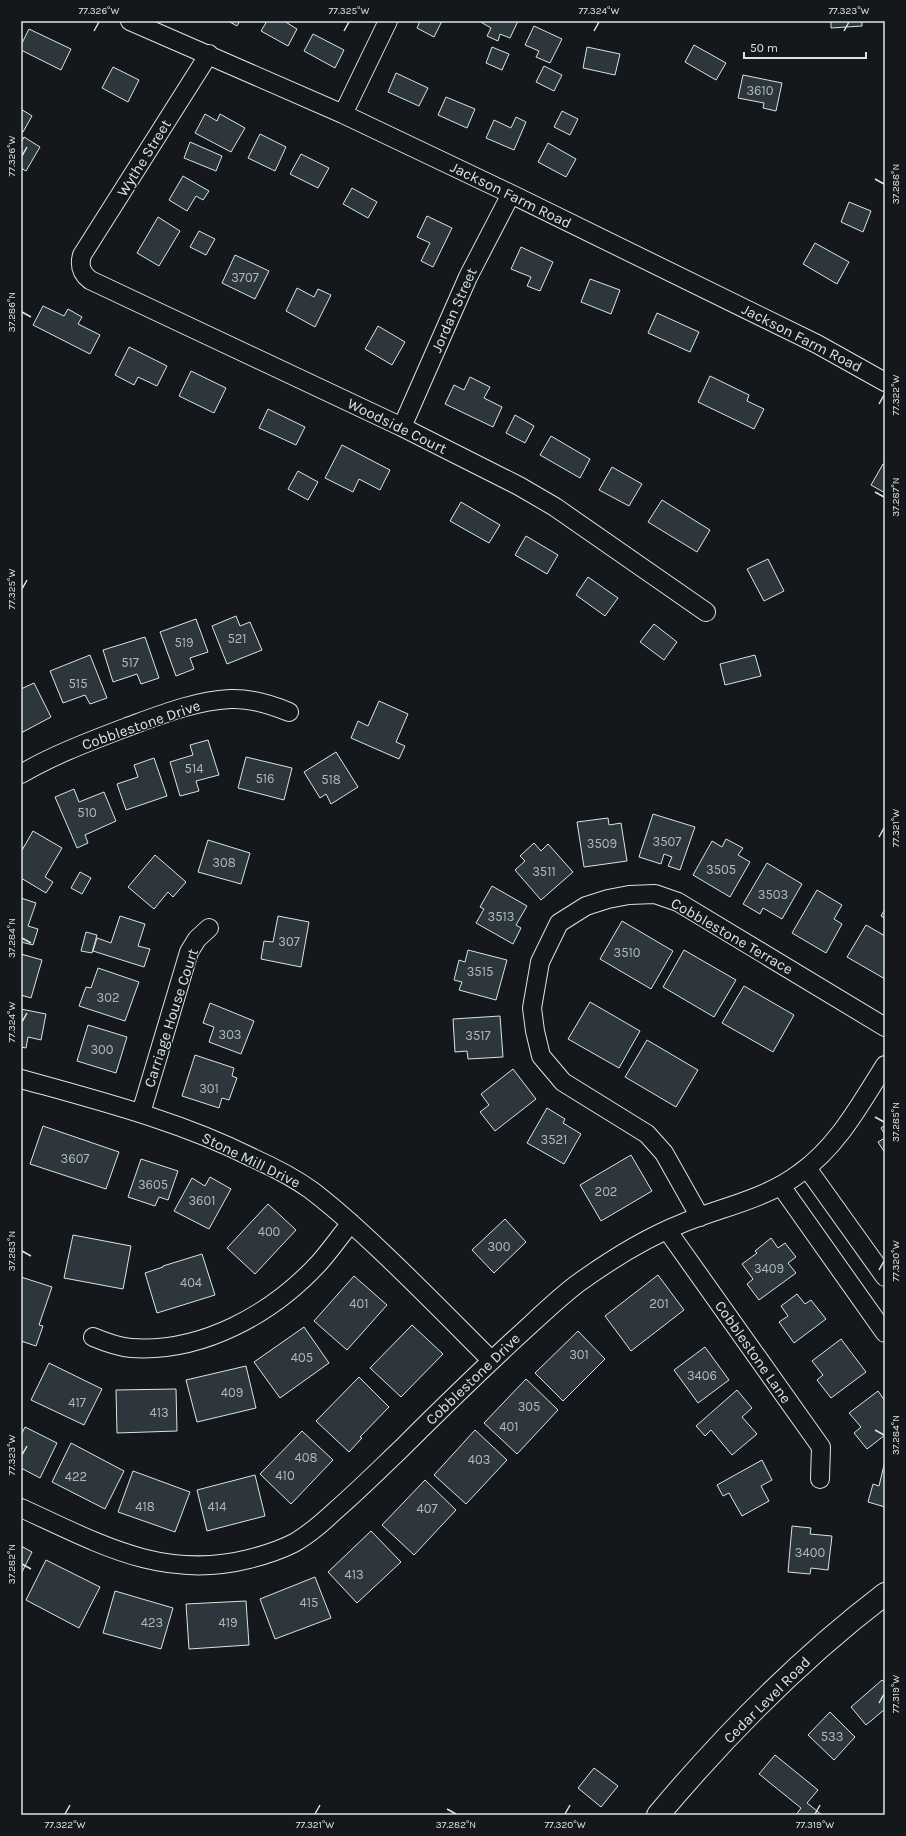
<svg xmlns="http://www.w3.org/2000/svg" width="906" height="1836" font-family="Karla,sans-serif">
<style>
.building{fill:#2c363c;stroke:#d8e6dc}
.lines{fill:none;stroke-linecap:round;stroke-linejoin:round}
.minor-casing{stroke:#d8e6dc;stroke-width:20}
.major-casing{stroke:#d8e6dc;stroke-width:24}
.minor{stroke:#14181c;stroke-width:18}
.major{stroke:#14181c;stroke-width:22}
.ticks{fill:none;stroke:#d8e6dc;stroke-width:1.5}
.labels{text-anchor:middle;stroke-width:3;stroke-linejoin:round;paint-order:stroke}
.number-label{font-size:13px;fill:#adbab4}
.street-label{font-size:15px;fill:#d8e6dc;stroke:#14181c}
.neatline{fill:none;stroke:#d8e6dc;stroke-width:1.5}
.ticks-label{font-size:10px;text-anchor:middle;fill:#d8e6dc}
</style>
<rect width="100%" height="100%" fill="#14181c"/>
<!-- building -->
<path class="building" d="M228,21H240L237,26Z
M267,21H284L297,29L288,46L261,31Z
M420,21H442L434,37L417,28Z
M479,21H518L510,38L500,34L498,41L487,36L491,28Z
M831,21H862V26L831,28Z
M534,26L562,39L550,63L536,57L539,51L525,45Z
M29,29L71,49L61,70L21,50V45Z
M313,34L344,50L335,68L304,51Z
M694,45L726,63L716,80L685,62Z
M492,47L509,54L502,70L486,63Z
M587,47L620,54L615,75L583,68Z
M544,66L562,75L554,91L536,82Z
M113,67L139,80L128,102L102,88Z
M396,73L428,88L419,106L388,92Z
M743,75L782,83L776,111L763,108L764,103L738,98Z
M446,97L475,109L467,128L438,115Z
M21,109L32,116L23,132L21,131Z
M562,111L578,119L570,135L554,127Z
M205,114L217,121L220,114L245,128L231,152L195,133Z
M516,117L526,122L514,150L486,138L494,120L511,128Z
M260,134L286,147L275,171L248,158Z
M24,137L40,147L26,171L21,168V143Z
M190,142L222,156L216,171L184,158Z
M548,143L576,159L566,177L538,162Z
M301,154L329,168L318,188L290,174Z
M183,176L209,191L203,200L196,196L187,211L169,200Z
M352,188L377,202L368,218L343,204Z
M849,202L871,211L863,232L841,222Z
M427,216L452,228L433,267L421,261L430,243L417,237Z
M158,217L180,231L159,266L137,253Z
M199,231L215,239L206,255L190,247Z
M815,243L849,262L837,284L803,264Z
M521,247L553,262L540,291L527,286L531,277L511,269Z
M235,255L269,271L255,299L222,283Z
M590,279L620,290L611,314L581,302Z
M297,288L314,297L318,289L331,295L315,327L286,311Z
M43,306L64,316L68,309L82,317L78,324L100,335L90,354L33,325Z
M657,313L699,332L690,352L648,333Z
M378,326L405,342L392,365L365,349Z
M129,347L167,366L157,386L138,377L134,385L115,375Z
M191,371L226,388L214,413L179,396Z
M710,376L749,395L747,401L764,409L754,429L698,402Z
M470,377L490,387L484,398L502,407L493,427L445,404L454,385L464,390Z
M268,409L305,427L296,445L259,428Z
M515,415L534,426L525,443L506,433Z
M551,436L590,459L580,478L540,455Z
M342,445L390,470L380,490L359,479L353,492L325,478Z
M883,464L885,465V493L871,485Z
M612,467L642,484L629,506L599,490Z
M298,471L318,482L308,500L288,489Z
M662,500L710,530L697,552L648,522Z
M461,502L500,525L489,543L450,521Z
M526,536L558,555L547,574L515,555Z
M768,559L784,591L764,601L747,569Z
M588,577L618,598L605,616L576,595Z
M236,616L240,626L250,622L262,650L227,664L212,626Z
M196,619L208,652L190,658L194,669L176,676L160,632Z
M654,624L677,642L664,660L640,642Z
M145,637L159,678L141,684L137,674L113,682L103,650Z
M90,655L107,698L90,704L85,695L63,703L50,671Z
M755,655L761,676L725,685L720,664Z
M34,683L51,717L21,733V689Z
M379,701L408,714L396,742L405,746L399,759L351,738L358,721L368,726Z
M208,740L219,775L196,781L199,791L180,796L170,762L193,755L190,745Z
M336,752L358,787L331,804L326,794L320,798L304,772Z
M246,757L292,768L284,800L238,788Z
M154,758L167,796L126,810L117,784L138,777L134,765Z
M74,789L79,802L104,792L116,821L85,835L88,843L77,848L55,797Z
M653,814L695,827L680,870L668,866L672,857L664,854L661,864L639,857Z
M608,818L609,825L621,823L627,861L584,867L577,822Z
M33,831L62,848L45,877L53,882L46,893L21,878V852Z
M726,839L743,848L738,855L750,862L730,897L693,875L712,841L722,847Z
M208,840L250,853L241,884L198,872Z
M534,843L541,851L548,844L573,872L541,900L515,870L525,861L520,856Z
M155,855L186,882L173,897L168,892L154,909L128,887Z
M767,863L802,884L782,919L763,908L760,914L743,904Z
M80,872L91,878L82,894L71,888Z
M492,886L527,906L516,925L521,928L513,944L476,923L484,909L480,907Z
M817,890L842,905L834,919L842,924L826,953L792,933Z
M21,898L36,903L28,926L38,929L33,945L21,942Z
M885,909V918L881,916Z
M120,916L145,924L138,946L150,949L144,967L93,951L97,938L111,943Z
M278,916L309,922L301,967L261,959L264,941L273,942Z
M622,921L673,951L651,989L600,959Z
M866,925L885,936V979L847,957Z
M86,932L97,935L92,953L81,951Z
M468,950L507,960L496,1000L459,990L462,982L454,980L459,960L465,962Z
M684,950L736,980L714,1017L663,987Z
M21,954L42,960L31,998L21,995Z
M98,968L139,982L125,1021L79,1006L86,987L91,988Z
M744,986L794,1015L773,1052L722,1023Z
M590,1002L640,1031L619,1068L568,1039Z
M210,1003L254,1021L241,1054L209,1042L214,1027L203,1023Z
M21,1009L46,1014L41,1040L28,1037L26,1048L21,1047Z
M500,1016L503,1057L468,1059L467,1051L455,1052L453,1019Z
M88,1025L127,1037L116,1073L77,1061Z
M647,1040L698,1070L676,1107L625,1077Z
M195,1055L234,1068L232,1076L237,1078L229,1100L222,1098L219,1108L182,1096Z
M513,1069L536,1099L495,1131L480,1112L489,1105L481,1094Z
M547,1108L565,1119L563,1123L581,1134L564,1164L527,1143Z
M885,1125V1135L881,1128Z
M43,1126L119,1152L106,1189L30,1164Z
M885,1138V1153L878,1142Z
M631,1155L652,1191L601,1221L580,1185Z
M141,1159L178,1171L168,1200L159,1197L155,1206L128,1197Z
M210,1177L231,1189L209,1229L174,1211L192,1178L205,1186Z
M268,1204L296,1230L255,1274L227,1248Z
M505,1219L526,1242L494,1273L472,1250Z
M73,1235L131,1246L123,1289L64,1278Z
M771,1238L778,1248L785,1243L796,1257L788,1263L796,1273L759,1300L747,1284L753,1279L742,1264L757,1253L755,1251Z
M202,1254L215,1295L157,1313L145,1273L163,1267V1266Z
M658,1275L684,1310L631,1351L605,1316Z
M354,1276L387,1305L347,1350L314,1321Z
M21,1277L52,1287L39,1325L43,1326L36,1346L21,1341Z
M797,1294L805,1304L811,1300L826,1319L794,1343L779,1322L788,1316L781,1306Z
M412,1325L443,1354L401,1397L370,1368Z
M304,1327L329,1363L280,1398L254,1362Z
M578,1331L605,1359L563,1401L535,1373Z
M841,1339L866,1372L831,1398L817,1380L823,1375L812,1361Z
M705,1347L729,1380L698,1403L674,1370Z
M49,1363L102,1389L84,1425L31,1400Z
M246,1366L256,1408L197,1422L186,1380Z
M359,1377L389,1407L360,1437L362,1438L349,1452L316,1421Z
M526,1379L558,1410L517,1454L484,1423Z
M176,1389L177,1431L117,1433L116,1390Z
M737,1390L752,1408L742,1417L757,1434L732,1455L711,1430L705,1436L696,1426Z
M878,1391L885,1401V1435L867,1449L854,1433L861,1427L849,1413Z
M25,1427L57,1443L40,1478L21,1468V1435Z
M475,1430L507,1460L466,1504L434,1475Z
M302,1431L333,1460L291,1504L260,1474Z
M71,1443L124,1471L105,1509L52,1482Z
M762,1460L772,1480L761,1486L769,1501L742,1516L729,1493L723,1496L717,1485Z
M884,1465L885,1466V1507L868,1502L873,1484L879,1486Z
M133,1471L190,1492L175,1532L118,1512Z
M255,1475L265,1516L207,1531L197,1490Z
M425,1480L456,1510L414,1555L382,1525Z
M792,1526L811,1528L810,1534L832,1536L828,1570L811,1568L810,1574L788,1572Z
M371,1531L401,1562L357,1603L328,1572Z
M21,1546L32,1552L21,1574Z
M46,1560L100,1587L79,1628L26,1600Z
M315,1577L331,1618L275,1639L260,1599Z
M115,1591L173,1608L161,1649L103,1633Z
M246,1601L249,1645L189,1649L186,1604Z
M882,1680L885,1683V1709L866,1725L851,1707Z
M830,1712L855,1737L834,1760L808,1735Z
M775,1755L818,1790L807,1803L822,1815H796L801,1808L759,1774Z
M594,1768L618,1786L601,1807L578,1788Z"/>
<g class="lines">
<defs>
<path id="minor" d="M130,21L343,114L511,194L817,344L885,382
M209,54L82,255C79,266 81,273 90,280L402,427L519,486L555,507L706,612
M343,114L388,21
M402,427L468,277L511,194
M21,774C55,754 91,741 127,727C160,715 194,701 230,699C249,698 272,705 289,712
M21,1079C100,1101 179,1121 253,1158C273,1167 293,1177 311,1190C336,1209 359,1230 382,1252C419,1287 455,1324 491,1360
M141,1113L189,952L197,939L209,928
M807,1168L885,1277
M781,1186L885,1333
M700,1217L664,1153L647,1134L563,1082L541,1056L535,1031L532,1008L540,962L559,923L586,906L608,899L629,895L655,894L678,902L885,1027
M667,1230L821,1447L820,1479
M93,1337C105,1342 118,1347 131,1348C202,1353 272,1314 319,1263C330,1251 340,1236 351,1223
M21,1508C98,1543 162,1581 249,1559C265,1555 280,1550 294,1543C310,1534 323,1522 336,1510C359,1490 380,1469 402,1448C440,1410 478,1373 517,1337C537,1319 556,1300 577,1284C610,1260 645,1238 683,1223C722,1207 766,1199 800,1173C838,1146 861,1103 885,1065"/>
<path id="major" d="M658,1815C726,1734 801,1658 885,1594"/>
</defs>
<!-- minor casing -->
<use href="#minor" class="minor-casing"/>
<!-- major casing -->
<use href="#major" class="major-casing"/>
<!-- minor -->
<use href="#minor" class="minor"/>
<!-- major -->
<use href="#major" class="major"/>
</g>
<!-- ticks -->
<path class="ticks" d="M94,31L99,22M344,31L349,22M594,31L599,22M844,31L849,22M22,156L27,147M875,179L884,184M22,312L31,317M879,404L884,395M875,492L884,497M22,589L27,580M879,837L884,828M22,938L31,943M22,1022L27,1013M875,1117L884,1122M22,1251L31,1256M879,1270L884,1261M875,1430L884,1435M22,1455L27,1446M22,1564L31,1569M879,1703L884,1694M447,1809L456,1814M65,1814L70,1805M315,1814L320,1805M565,1814L570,1805M815,1814L820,1805"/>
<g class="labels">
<!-- number labels -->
<g class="number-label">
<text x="760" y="95">3610</text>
<text x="245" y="282">3707</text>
<text x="237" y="643">521</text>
<text x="184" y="647">519</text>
<text x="130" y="667">517</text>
<text x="78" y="688">515</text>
<text x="194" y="773">514</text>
<text x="265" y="783">516</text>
<text x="331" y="784">518</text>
<text x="87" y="817">510</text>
<text x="667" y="846">3507</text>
<text x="602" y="848">3509</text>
<text x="224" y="867">308</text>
<text x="721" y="874">3505</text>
<text x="544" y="876">3511</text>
<text x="773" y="899">3503</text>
<text x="501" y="921">3513</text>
<text x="289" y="946">307</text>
<text x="627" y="957">3510</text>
<text x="480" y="976">3515</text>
<text x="108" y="1002">302</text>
<text x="230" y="1039">303</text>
<text x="478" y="1040">3517</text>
<text x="102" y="1054">300</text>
<text x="209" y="1093">301</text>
<text x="554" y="1144">3521</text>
<text x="75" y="1163">3607</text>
<text x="153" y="1189">3605</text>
<text x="606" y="1196">202</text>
<text x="202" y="1205">3601</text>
<text x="269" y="1236">400</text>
<text x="499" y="1251">300</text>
<text x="769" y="1273">3409</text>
<text x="191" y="1287">404</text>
<text x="359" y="1308">401</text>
<text x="659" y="1308">201</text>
<text x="579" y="1359">301</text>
<text x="302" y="1362">405</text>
<text x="702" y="1380">3406</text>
<text x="232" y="1397">409</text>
<text x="77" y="1407">417</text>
<text x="529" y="1411">305</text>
<text x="159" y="1417">413</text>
<text x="509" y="1431">401</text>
<text x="306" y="1462">408</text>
<text x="479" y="1464">403</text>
<text x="285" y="1480">410</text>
<text x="76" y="1481">422</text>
<text x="145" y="1511">418</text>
<text x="217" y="1511">414</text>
<text x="427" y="1513">407</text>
<text x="810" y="1557">3400</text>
<text x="354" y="1579">413</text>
<text x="309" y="1607">415</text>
<text x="152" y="1627">423</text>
<text x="228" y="1627">419</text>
<text x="832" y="1741">533</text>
</g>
<!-- street labels -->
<g class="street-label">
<text transform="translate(144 158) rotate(-58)" y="5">Wythe Street</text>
<text transform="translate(511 195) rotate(26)" y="5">Jackson Farm Road</text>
<text transform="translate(454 310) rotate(-66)" y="5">Jordan Street</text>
<text transform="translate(802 338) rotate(27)" y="5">Jackson Farm Road</text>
<text transform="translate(397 426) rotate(26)" y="5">Woodside Court</text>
<text transform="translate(141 725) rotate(-19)" y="5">Cobblestone Drive</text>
<text transform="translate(732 936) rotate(30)" y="5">Cobblestone Terrace</text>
<text transform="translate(171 1018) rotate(-72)" y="5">Carriage House Court</text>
<text transform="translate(251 1160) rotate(26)" y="5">Stone Mill Drive</text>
<text transform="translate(753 1352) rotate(55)" y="5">Cobblestone Lane</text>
<text transform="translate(473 1379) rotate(-44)" y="5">Cobblestone Drive</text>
<text transform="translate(767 1700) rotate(-45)" y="5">Cedar Level Road</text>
</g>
</g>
<!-- border -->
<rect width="906" height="1836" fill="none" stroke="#14181c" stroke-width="44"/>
<!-- scale -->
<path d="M744 52v6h122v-6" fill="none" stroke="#d8e6dc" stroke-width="2"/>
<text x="750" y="52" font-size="12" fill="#d8e6dc" stroke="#14181c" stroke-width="3" paint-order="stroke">50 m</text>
<rect x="22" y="22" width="862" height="1792" class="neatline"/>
<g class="ticks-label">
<text x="99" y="14">77.326°W</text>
<text x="349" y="14">77.325°W</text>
<text x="599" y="14">77.324°W</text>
<text x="849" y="14">77.323°W</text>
<text transform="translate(11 156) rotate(-90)" y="4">77.326°W</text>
<text transform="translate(895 184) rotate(-90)" y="4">37.288°N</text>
<text transform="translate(11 312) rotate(-90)" y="4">37.286°N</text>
<text transform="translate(895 395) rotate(-90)" y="4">77.322°W</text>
<text transform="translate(895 497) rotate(-90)" y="4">37.287°N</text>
<text transform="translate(11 589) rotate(-90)" y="4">77.325°W</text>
<text transform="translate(895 828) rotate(-90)" y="4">77.321°W</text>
<text transform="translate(11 938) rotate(-90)" y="4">37.284°N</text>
<text transform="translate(11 1022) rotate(-90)" y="4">77.324°W</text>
<text transform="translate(895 1122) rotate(-90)" y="4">37.285°N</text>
<text transform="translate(11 1251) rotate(-90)" y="4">37.283°N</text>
<text transform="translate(895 1261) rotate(-90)" y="4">77.320°W</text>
<text transform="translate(895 1435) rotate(-90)" y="4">37.284°N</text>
<text transform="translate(11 1455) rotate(-90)" y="4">77.323°W</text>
<text transform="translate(11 1564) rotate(-90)" y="4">37.282°N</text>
<text transform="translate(895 1694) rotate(-90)" y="4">77.319°W</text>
<text x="65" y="1828">77.322°W</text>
<text x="315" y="1828">77.321°W</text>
<text x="456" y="1828">37.282°N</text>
<text x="565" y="1828">77.320°W</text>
<text x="815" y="1828">77.319°W</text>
</g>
</svg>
